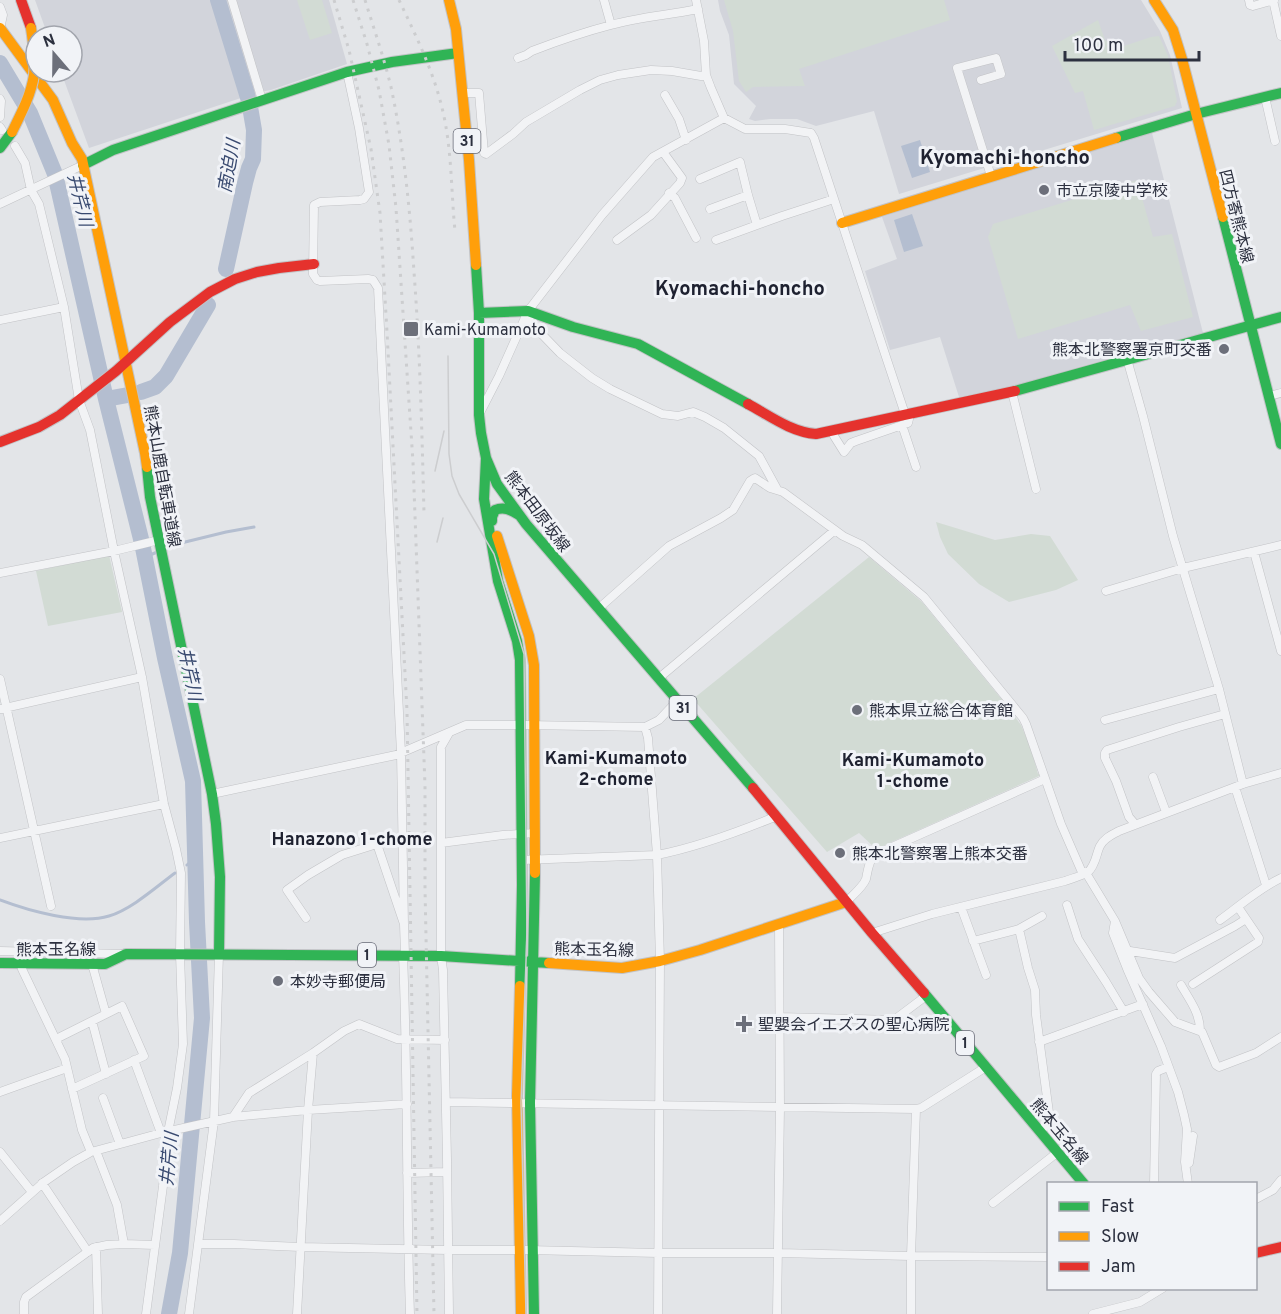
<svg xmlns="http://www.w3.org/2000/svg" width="1281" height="1314" font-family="Overpass,'Noto Sans JP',sans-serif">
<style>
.built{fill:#d2d4db}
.green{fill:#d2dbd4}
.water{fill:#b4bed0}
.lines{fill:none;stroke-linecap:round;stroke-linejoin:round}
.stream{stroke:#b4bed0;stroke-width:3}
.river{stroke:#b4bed0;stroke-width:16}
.street-casing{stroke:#c2c3c6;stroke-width:9}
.fast-casing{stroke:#c2c3c6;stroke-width:12}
.slow-casing{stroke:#c2c3c6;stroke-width:12}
.jam-casing{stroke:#c2c3c6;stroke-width:12}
.street{stroke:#f2f3f5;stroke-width:8}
.fast{stroke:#30b455;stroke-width:10}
.slow{stroke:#ff9f0a;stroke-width:10}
.jam{stroke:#e5322d;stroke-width:10}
.tram{stroke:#cccdcf;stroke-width:1.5}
.rail{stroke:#cccdcf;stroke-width:3;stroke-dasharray:3 6;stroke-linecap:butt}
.slow-bridge-casing{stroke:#c2c3c6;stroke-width:12;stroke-linecap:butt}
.slow-bridge{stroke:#ff9f0a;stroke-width:10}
.poi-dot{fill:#6c6f7a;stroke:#f1f3f7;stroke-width:2}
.labels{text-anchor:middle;stroke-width:6;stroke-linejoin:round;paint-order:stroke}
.shield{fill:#f1f3f7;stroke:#676a76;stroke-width:1.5}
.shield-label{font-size:15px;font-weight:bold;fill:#2c303f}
.poi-label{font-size:16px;fill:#2c303f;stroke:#f1f3f7;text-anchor:start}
.street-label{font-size:16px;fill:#2c303f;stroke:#f1f3f7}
.water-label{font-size:18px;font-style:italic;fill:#394a70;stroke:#f1f3f7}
.neighbourhood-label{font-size:18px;font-weight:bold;fill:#1e2130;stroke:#f1f3f7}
.quarter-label{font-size:20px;font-weight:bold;fill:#1e2130;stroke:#f1f3f7}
</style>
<rect width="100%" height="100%" fill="#e3e5e8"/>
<!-- built -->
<path class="built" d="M35,0H213L244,97L89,148L61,72H72V36H48Z
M225,0H329L347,64L271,90L254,93Z
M718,0H1141L1160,31L1170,55L1182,108L899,194L874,111L816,126L797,119H770L755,121L749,119L756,106L734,84L729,35L720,11Z
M1152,133L1203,333L1082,366L1010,387L959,397L940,337L890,350L865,271L897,259L882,217L1114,143Z"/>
<!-- green -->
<path class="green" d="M297,0H322L332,33L310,40Z
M724,0H944L950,20L799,69L805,86L753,87L746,92L739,81L733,31Z
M1098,20L1105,40L1118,48L1151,37L1159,36L1168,56L1177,101L1175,106L1094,130L1083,91L1075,93L1052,46Z
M1137,180L1153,237L1172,234L1193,317L1141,331L1130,305L1018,339L988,237L993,224Z
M936,522L995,540L1031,534L1050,536L1078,580L1056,590L1009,602L979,584L948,554L940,537Z
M109,555L122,612L48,626L36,571Z
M869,557L922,602L1003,701L1021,725L1031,749L1038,774L1041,773L1039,776L876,849L859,833L827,852L693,699Z"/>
<!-- water -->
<path class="water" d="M920,140L930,172L912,178L901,146Z
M912,214L923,246L904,252L894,220Z"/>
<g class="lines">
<!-- stream -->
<path class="stream" d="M145,557L177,544L226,532L254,527
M187,865L196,857
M0,900C29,911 79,925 109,916C132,909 156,887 175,873"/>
<!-- river -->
<path class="river" d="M218,0L249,101L254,130L253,159L249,168L245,183L226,269
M0,63L30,113L55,174L106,399L142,543L165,658L193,781L197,922L202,1018L180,1253L169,1314
M141,392L155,387L166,376L208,305
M106,399L128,395"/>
<defs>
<path id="street" d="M232,0L262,100
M604,0L611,25
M696,0L704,41L706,75L711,88L724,118L745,129H785L811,133L814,138L886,357L904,411L909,419L908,423L856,441L851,443L844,452L834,436V431
M1249,0L1250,5L1253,6L1274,0
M1273,0L1281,36
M0,7L3,15L0,29
M518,58L526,55L532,51C558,41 584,32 611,25C639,17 670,15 698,9
M347,72L359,128L369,192L364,199L360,200L320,202L314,205L313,274L317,280L320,281L368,279L373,280L378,288L401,753L404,924
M981,80L1001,74L996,58L957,68L991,176
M463,93H479L484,153L486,154L513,134L526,122L580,90L600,80L618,75L651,70L672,71L701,76L706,75
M665,95L679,119L686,140
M1265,97L1275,141
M0,99L1,101L0,117
M0,127L2,130
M15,146L25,163L31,190L39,204L64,307L79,400L90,430L114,551L142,677L164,804L176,849L181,873L180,954L183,1044L177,1088L168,1132L163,1186L146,1314
M700,179L740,162L748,195L757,225
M669,193L675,198L696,238
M0,204L83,165
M710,209L748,195
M617,240L651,215L680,183L682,178L663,152
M716,240L782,216L834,199
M529,313L530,322L560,353L592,378L610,389L662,414L678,416L693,412L705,417L724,428L759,456L777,489
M0,320L64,307
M1127,359L1143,416L1173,536L1219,689L1243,784
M1012,392L1036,489
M1269,396L1281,393
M481,411L499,376L528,311L602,215L653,157L724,118
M902,425L916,467
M1254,552L1281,651
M0,573L114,551L159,540
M1106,591L1183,568L1281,545
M598,609L669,546L721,518L733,510L750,481L753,479L755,478L770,488L783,492L843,536L862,545L924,597L1023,718L1026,724L1061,824L1081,870L1086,873L1115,921L1113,933L1128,971L1161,1046L1178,1092L1184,1115L1187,1129L1185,1162L1188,1184
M659,678L835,530
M0,679L51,906
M0,709L142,677
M1105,720L1219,689
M449,733L441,747V956L443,970L447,1159L449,1314
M1153,777L1166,812
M1235,787L1266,885
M212,794L396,755L466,725H526L645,727
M1135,824L1129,817L1116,781L1105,758V753L1107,750L1179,727L1225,714
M0,838L164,804
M441,843L503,835L535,833
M522,860L657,855C698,847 738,832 777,816
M846,902C853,895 863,887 866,879C868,870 868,863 874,855L1045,779
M1067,905L1078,939L1106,982L1124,1012
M961,907L986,975
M306,918L287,890L308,875L342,855L377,844L404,924L405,955
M1220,920C1241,905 1258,889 1281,878
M1115,921L1139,978L1149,992L1175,1022L1202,1032L1216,1065L1219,1067L1256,1053L1281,1037
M1019,929L1028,968L1035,990L1036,1015L1050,1120L1049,1123L1040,1131
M872,933L932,914L1065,881C1073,878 1082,876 1088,872C1096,865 1096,854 1100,846C1104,838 1112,835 1119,831L1243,784L1281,773
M973,941L1019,929L1042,916
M0,951L121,954
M1127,951H1130L1175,958L1235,926L1246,919
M403,955C408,1075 406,1194 410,1314
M21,964L22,969L65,1059L82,1130L91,1152
M92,964L106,1014
M1193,984L1258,942L1259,938L1238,907
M1181,985C1189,999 1200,1013 1200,1030
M779,1017L894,1020L926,996
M92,1021L106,1074
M56,1039L122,1006L144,1056L72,1089
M1039,1042L1143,1004
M134,1060L161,1133
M0,1092L67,1068
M103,1098L120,1144
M446,1102L916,1109L921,1108L986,1067
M233,1117L249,1093L313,1053L344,1031L359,1024L397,1039L445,1040
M96,1151L117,1205L124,1244
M0,1152L32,1192
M1189,1163L1193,1136
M407,1173L447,1172
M42,1183L88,1252
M1154,1184L1156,1074L1158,1071L1168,1067
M1256,1199L1273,1190L1281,1180
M993,1203L1058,1152
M0,1221L44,1182L73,1162L91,1152L161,1133L233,1117L308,1110L407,1104
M198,1244H234L300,1247L448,1250H528L658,1253H778L911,1256L1048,1257
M96,1247L98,1314
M24,1314V1302L26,1297L93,1248L107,1245L124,1244L155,1245
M189,1314L214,1121L219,954
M297,1314L308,1110L313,1053
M658,1314L660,961L657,855L648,738L645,727L659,720L677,701
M777,1314L780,1107L779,924
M911,1314V1256L916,1109
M1093,1314L1140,1302L1163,1288"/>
<path id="fast" d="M1116,138L1196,114L1281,93
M0,148L12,132
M83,165L113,150L347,72L392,62L458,53
M1223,217L1281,444
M476,265L479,313V415L481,433L486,458L497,484L526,524L753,788
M479,313L528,311L573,327L638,344L748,404
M1015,391L1281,317
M486,458L484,499L498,581L517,641L520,660L522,885L520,986
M147,467L150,497L212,794L216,824L220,877L219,954
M492,521V517L495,510C504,506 511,510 519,515
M0,963L105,964L126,954L441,956L549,963
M924,993L1084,1184
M534,1314L530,1103L535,873"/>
<path id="slow" d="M449,0L456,29L469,160L476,265
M1154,0L1173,30L1182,59L1223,217
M0,28L53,100L72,143L82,159L145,453L147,467
M842,223L1116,138
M497,536L529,636L534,665L535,873
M549,963L622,968L660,961L700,950L846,902
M520,986L517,1096L521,1314"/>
<path id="jam" d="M21,0L31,28
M748,404C770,416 791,432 816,434L1015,391
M0,442L39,427L60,415L116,371L170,322L210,292L235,279L257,272L279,268L314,264
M753,788L872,933L924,993
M1256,1253L1281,1247"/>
</defs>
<!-- street casing -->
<use href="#street" class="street-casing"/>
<!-- fast casing -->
<use href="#fast" class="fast-casing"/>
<!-- slow casing -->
<use href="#slow" class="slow-casing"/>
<!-- jam casing -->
<use href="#jam" class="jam-casing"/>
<!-- street -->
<use href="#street" class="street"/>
<!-- fast -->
<use href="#fast" class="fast"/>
<!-- slow -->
<use href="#slow" class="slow"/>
<!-- jam -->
<use href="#jam" class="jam"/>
<!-- tram -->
<path class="tram" d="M448,356L449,454L452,476L459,494L494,554L524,654L527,933L521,1103L526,1314
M435,471L444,431
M437,542L443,518"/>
<!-- rail -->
<path class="rail" d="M334,0L349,50L371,149L380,213L387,332L407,711L417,1314
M353,0L367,44L379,90L389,145L396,208L413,462L425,786V889L434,1314
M365,0C374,29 384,58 391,87C404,148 410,210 414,272C420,352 422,433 424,513
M399,0C416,36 434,72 443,112C452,151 451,191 455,231"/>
<defs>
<path id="slow-bridge" d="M12,132C21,114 31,95 34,75C36,59 33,43 31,28"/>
</defs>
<!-- slow-bridge casing -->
<use href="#slow-bridge" class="slow-bridge-casing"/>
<!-- slow-bridge -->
<use href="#slow-bridge" class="slow-bridge"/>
</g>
<!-- markers -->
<g class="poi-dot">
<circle cx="1044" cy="190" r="6"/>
<rect x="403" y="321" width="16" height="16" rx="3"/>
<circle cx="1224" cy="349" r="6"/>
<circle cx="857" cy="710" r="6"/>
<circle cx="840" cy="853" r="6"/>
<circle cx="278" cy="981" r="6"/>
<path d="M741 1015h6v6h6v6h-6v6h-6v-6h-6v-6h6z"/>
</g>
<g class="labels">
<!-- shield labels -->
<g class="shield">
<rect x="453.5" y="129" width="27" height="24" rx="4.5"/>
<rect x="669.5" y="696" width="27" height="24" rx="4.5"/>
<rect x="358" y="943" width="18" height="24" rx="4.5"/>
<rect x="956" y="1031" width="18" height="24" rx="4.5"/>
</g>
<g class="shield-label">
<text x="467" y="146">31</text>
<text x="683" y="713">31</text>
<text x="367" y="960">1</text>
<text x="965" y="1048">1</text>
</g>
<!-- poi labels -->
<g class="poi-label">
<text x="1056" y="196">市立京陵中学校</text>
<text x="424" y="335">Kami-Kumamoto</text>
<text x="1212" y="355" text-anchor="end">熊本北警察署京町交番</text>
<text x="869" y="716">熊本県立総合体育館</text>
<text x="852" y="859">熊本北警察署上熊本交番</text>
<text x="290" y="987">本妙寺郵便局</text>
<text x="758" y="1030">聖嬰会イエズスの聖心病院</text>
</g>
<!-- street labels -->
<g class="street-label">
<text transform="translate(1237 216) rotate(76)" y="6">四方寄熊本線</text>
<text transform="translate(163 476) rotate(80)" y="6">熊本山鹿自転車道線</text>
<text transform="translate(538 511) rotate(53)" y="6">熊本田原坂線</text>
<text x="56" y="955">熊本玉名線</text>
<text transform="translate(594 949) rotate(1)" y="6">熊本玉名線</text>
<text transform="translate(1060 1131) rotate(50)" y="6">熊本玉名線</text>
</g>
<!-- water labels -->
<g class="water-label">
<text transform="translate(229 166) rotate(-80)" y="6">南迫川</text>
<text transform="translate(80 200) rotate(76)" y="6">井芹川</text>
<text transform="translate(190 674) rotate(78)" y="6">井芹川</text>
<text transform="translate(169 1159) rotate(-84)" y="6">井芹川</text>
</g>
<!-- neighbourhood labels -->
<g class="neighbourhood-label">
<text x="616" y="764">Kami-Kumamoto<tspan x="616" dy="21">2-chome</tspan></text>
<text x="913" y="766">Kami-Kumamoto<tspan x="913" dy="21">1-chome</tspan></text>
<text x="352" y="845">Hanazono 1-chome</text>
</g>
<!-- quarter labels -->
<g class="quarter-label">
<text x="1005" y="164">Kyomachi-honcho</text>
<text x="740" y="295">Kyomachi-honcho</text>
</g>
</g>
<!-- legend -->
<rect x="1047" y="1182" width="210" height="108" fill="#f1f3f7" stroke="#a2a5ad" stroke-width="1.5"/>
<rect x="1059" y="1202" width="30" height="9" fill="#30b455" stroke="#a2a5ad" stroke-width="1.5"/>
<text x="1101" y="1212" font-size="18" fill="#2c303f">Fast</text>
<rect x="1059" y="1232" width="30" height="9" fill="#ff9f0a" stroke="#a2a5ad" stroke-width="1.5"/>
<text x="1101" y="1242" font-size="18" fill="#2c303f">Slow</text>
<rect x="1059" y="1262" width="30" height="9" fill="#e5322d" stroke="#a2a5ad" stroke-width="1.5"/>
<text x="1101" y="1272" font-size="18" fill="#2c303f">Jam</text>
<!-- north arrow -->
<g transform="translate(54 54) rotate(340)"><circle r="28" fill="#f1f3f7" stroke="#a2a5ad" stroke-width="1.5"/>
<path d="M0-4.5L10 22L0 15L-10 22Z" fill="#6c6f7a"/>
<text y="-9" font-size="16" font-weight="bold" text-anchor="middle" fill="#2c303f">N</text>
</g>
<!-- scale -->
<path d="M1065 51v9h134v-9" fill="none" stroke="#2c303f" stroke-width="3"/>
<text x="1074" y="51" font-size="18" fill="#2c303f" stroke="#f1f3f7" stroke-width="4.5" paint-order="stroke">100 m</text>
</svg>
